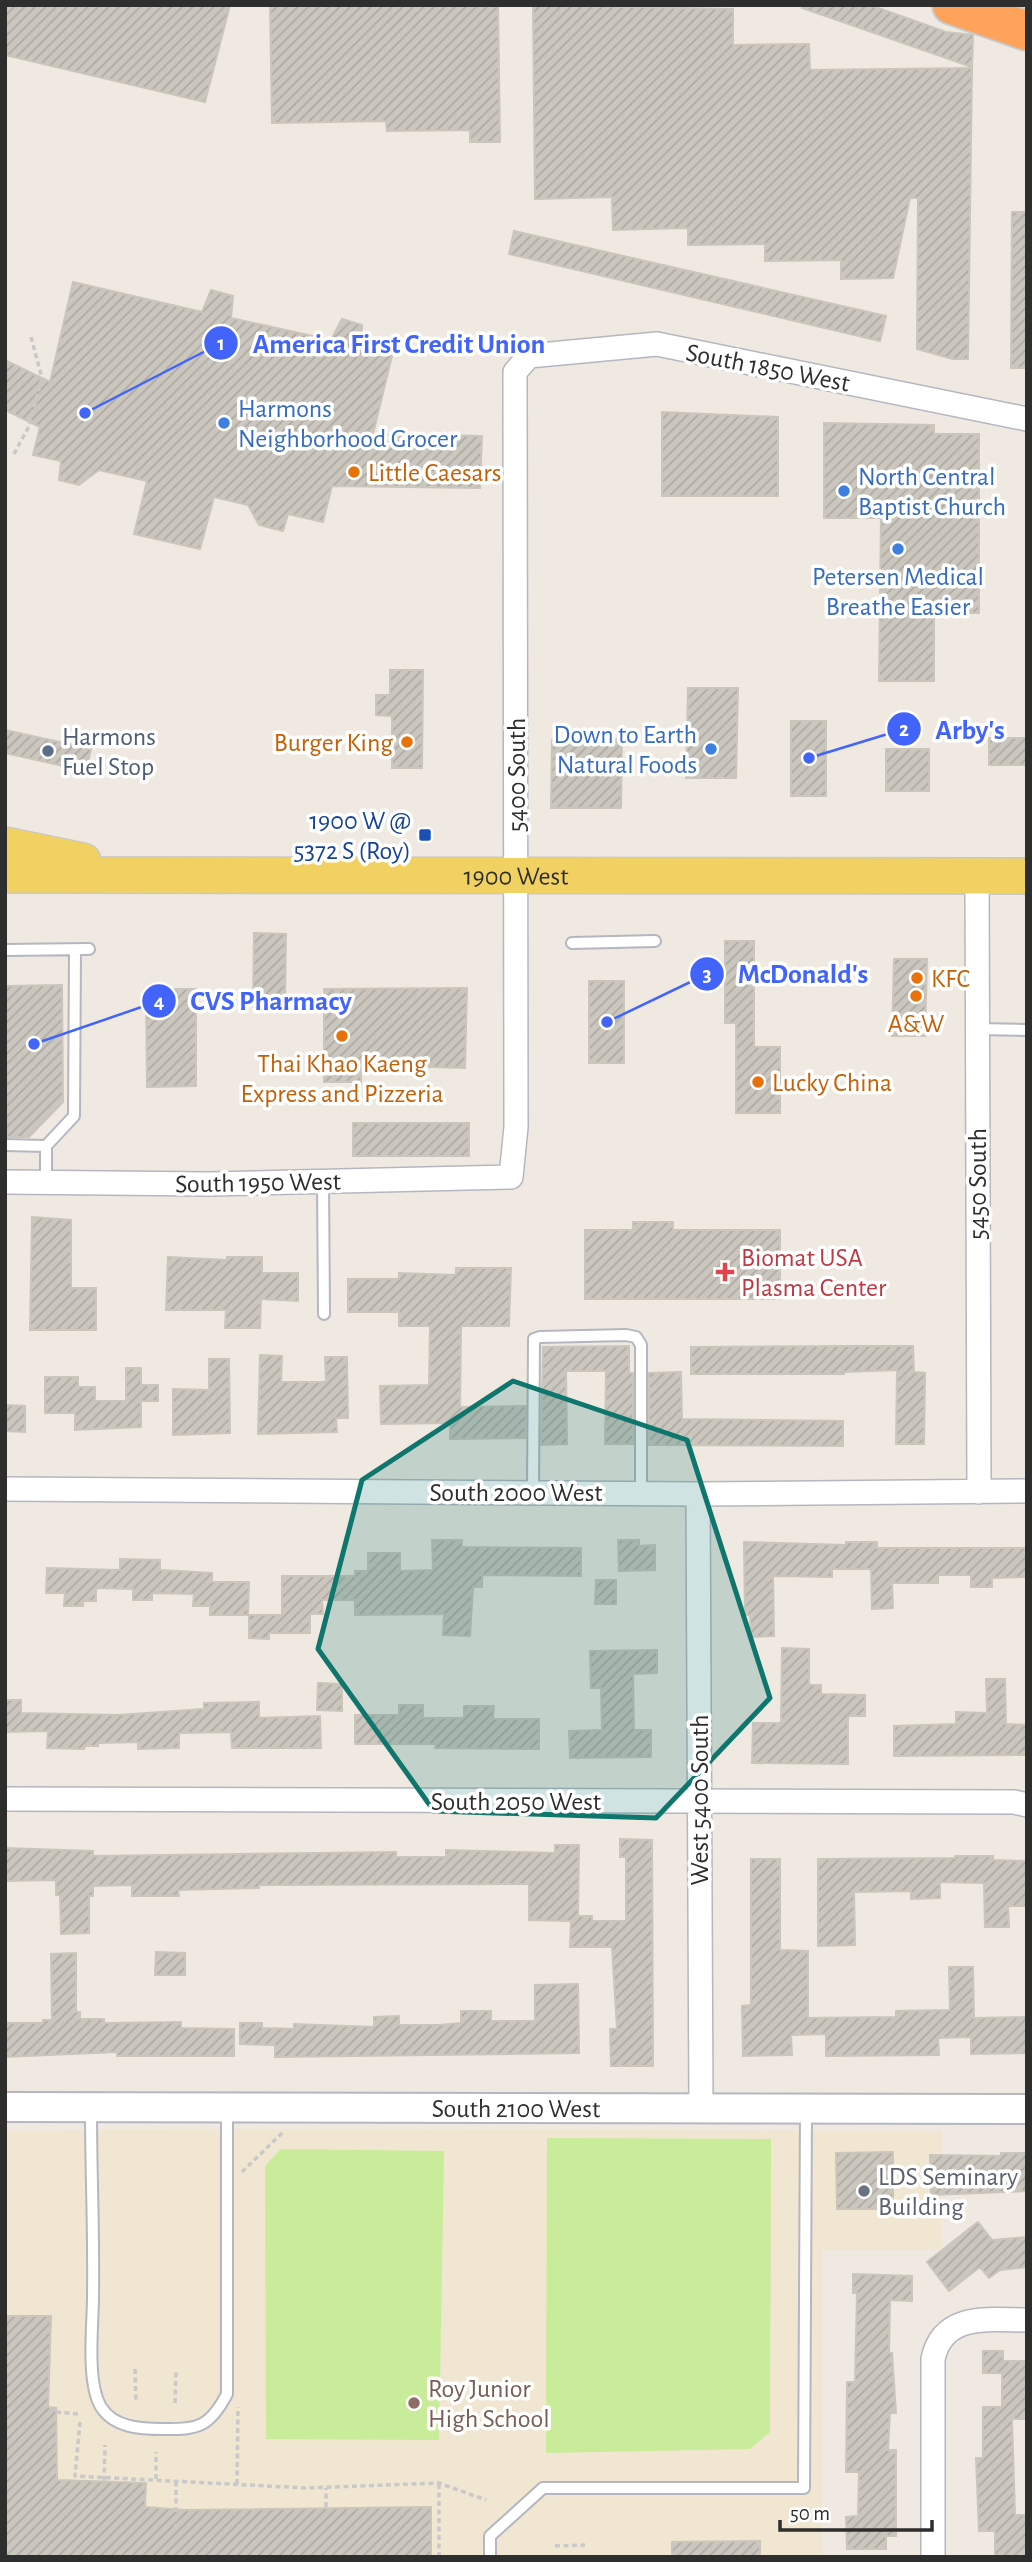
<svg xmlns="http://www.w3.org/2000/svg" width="1032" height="2562" font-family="'Alegreya Sans',sans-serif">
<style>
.education{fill:#f0e6d1}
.pitch{fill:#c9ec9a}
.building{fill:url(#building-hatch);stroke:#cbc5ba;stroke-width:2}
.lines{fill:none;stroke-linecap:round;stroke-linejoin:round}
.service-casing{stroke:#b4b7c1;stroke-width:14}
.minor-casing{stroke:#b4b7c1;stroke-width:26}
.tertiary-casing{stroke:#b4b7c1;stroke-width:32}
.primary-casing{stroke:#c9c9c9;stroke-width:38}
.motorway-casing{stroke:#c9c9c9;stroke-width:42}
.path{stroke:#c9c9c9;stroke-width:3.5;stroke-dasharray:5 3.5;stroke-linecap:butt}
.service{stroke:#fff;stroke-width:10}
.minor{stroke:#fff;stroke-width:23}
.tertiary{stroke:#fff;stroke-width:28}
.primary{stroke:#f2d163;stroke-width:35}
.motorway{stroke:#ffa35c;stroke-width:38}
.marked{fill:#0f766e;fill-opacity:0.2;stroke:#0f766e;stroke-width:5;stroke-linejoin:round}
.shop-dot{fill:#3f7fe0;stroke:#fff;stroke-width:2.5}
.food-dot{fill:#e8710a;stroke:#fff;stroke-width:2.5}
.service-dot{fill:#5c6f8a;stroke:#fff;stroke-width:2.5}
.transit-dot{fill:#1a4fb4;stroke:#fff;stroke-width:2.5}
.health-dot{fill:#e0444e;stroke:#fff;stroke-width:2.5}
.worship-dot{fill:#6b7280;stroke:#fff;stroke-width:2.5}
.education-dot{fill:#8d6e63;stroke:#fff;stroke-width:2.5}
.labels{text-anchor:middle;stroke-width:7;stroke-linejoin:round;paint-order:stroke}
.street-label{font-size:26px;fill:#2e2e2e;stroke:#fff}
.shop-label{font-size:26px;fill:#366cbe;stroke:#fff;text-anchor:start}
.food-label{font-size:26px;fill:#c56008;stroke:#fff;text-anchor:start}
.service-label{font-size:26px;fill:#4e5e75;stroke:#fff;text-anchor:start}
.transit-label{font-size:26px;fill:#164399;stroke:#fff;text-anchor:end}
.health-label{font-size:26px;fill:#be3a42;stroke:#fff;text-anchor:start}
.worship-label{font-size:26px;fill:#5b616d;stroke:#fff;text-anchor:start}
.education-label{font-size:26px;fill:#785e54;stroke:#fff;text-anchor:start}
.leader{fill:none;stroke:#4264fb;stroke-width:2.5}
.callout-dot{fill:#4264fb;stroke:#fff;stroke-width:2.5}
.mark-label{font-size:21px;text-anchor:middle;font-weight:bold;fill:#fff}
.callout-label{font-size:28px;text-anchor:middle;font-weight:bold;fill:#4264fb;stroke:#fff;stroke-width:7;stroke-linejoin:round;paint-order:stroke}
</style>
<defs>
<pattern id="building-hatch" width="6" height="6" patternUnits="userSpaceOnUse" patternTransform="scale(1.75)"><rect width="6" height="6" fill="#cbc7bf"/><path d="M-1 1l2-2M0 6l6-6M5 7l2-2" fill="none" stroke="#afaba4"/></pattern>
</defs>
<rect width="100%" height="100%" fill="#efe9e1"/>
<!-- education -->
<path class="education" d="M240,2129L942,2131L941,2250H822V2557H5V2131Z"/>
<!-- pitch -->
<path class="pitch" d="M547,2138L771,2139L770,2432L750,2449L546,2453Z
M281,2149L444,2151L439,2440L266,2439L265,2166Z"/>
<!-- building -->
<path class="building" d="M5,5H230L205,102L5,55Z
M270,5H498L500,142H470V130L387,131L386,121L272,123Z
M533,5L733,9V45L809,44L810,70L972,68L968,359H953L917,349L918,198H910L893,278L841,279V260L765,261V244L688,245V228L613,230L612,197L535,199Z
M803,5H870L946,32L973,35L972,67L802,8Z
M1012,212H1027V368H1011Z
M514,231L886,316L880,341L509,254Z
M73,282L202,312L211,290L233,296L231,318L331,340L342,319L362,325L361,346L392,356L373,434L482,436L480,488L332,486L323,522L288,514L283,531L259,525L248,505L214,497L200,549L134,534L147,481L99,470L79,485L59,480L61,461L33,455L40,427L5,410V360L50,382Z
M662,412L778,417V496H662Z
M824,423L934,425V434H979V613H934V681H879L881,518H824Z
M390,670H423L422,768H392V716L376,715V695H390Z
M688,688H738L736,778H686Z
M791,721H826V796H791Z
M5,730L91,749L86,771L5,753Z
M989,738H1027V765H989Z
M622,739L621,808H551L552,740Z
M886,749H929V791H886Z
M254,933L286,934L285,1006H253Z
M725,941H754V1047H780V1113H736V1023H725Z
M894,959H927L925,1036H892Z
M589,981H624V1063H589Z
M62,985L63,1102L29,1137H5V986Z
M467,988L465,1068L361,1065V1082H324V989Z
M146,989H196V1086L147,1087Z
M353,1123H469V1156H353Z
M32,1217L71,1220V1288H96V1330H30Z
M633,1222H673V1230H780V1299H585V1230H633Z
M168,1257L227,1260V1257H262V1273H298V1301L261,1299L260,1328H225L226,1310H166Z
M456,1268H511L509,1326H461L460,1407L526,1406L525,1438L450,1439V1423L381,1424L380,1386L429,1385L430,1326H399V1312H348V1279H399V1273L456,1275Z
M629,1346V1373H633V1444H605L606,1371H566L567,1444L541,1445L543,1347Z
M844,1346H913L914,1372L925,1373L924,1444H896L897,1370L844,1372V1374H691V1347Z
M260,1355L282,1356L281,1382H326L325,1357H347L348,1418H336L337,1432L258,1434Z
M209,1359H229L230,1433L173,1435V1389L209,1390Z
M126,1368H141V1385H158V1401H141V1427L75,1430V1413H45V1377H78V1387H95V1401H126Z
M681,1372L682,1419L843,1421V1446L649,1445V1373Z
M5,1405L25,1406V1432L5,1431Z
M432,1540H462V1547L581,1548V1576L482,1575V1587H473L470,1636L443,1635L444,1614L355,1615V1600H322L323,1614H310V1633H269V1639L249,1638V1615H282V1576H355V1571H368V1553H400V1571L433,1570Z
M618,1540H639V1546L655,1545V1570L619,1571Z
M744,1542L846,1545V1542H877V1548H1027V1577L992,1578V1587H971V1575H938V1583H892L893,1608L872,1609L871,1569H832V1577L773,1576L774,1636L751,1637L750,1615H745Z
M120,1559L160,1560V1570L212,1573V1582H249L248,1615H210V1606H193L194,1594L152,1593V1600H133V1589L96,1588V1601H83V1606H64L65,1593H46L47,1568L120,1570Z
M596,1580H616V1604H595Z
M782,1648L809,1649V1685H821V1694L865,1695V1716H848V1764L752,1763L753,1723H781Z
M657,1650V1673L633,1674L634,1730H651V1757L570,1758L569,1731L602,1730L601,1688H591L590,1651Z
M986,1679H1005L1006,1724L1027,1725V1755L894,1756V1726L956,1724V1712L987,1713Z
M318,1683L342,1684V1711L317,1710Z
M5,1700H21V1713L118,1715L204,1709V1703L259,1702V1718L320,1716L321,1748H232L231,1732L179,1733V1748L138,1749V1742L98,1743V1746H85L84,1749L47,1748L48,1731L5,1732Z
M399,1705H423V1718H464V1706H494L493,1719H539V1749L435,1748L436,1744H355V1715H399Z
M620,1839L652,1840L653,2066H611L610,2029H617L612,1947H570L571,1921L529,1920V1884L259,1885V1888L178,1890L179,1896H132V1885L93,1886V1896H89V1933L61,1934L60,1895H56V1880L5,1881V1848L93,1851V1856L396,1852V1857H446V1850L555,1853V1845H579L578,1916H592V1921H626V1857H620Z
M955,1856H993V1860L1027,1861V1906H1008L1009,1927H985L984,1883L940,1882V1898L911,1899V1891L854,1892L855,1945L818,1946V1859L955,1858Z
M751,1859H780V1950L808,1951V2018L896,2017V2011L950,2010L949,1967H973L974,2018L1027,2017V2053L971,2054V2037L938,2038L939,2055L826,2056V2034L791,2035L792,2055L743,2056L742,2006L751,2005Z
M156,1952L185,1953V1975H155Z
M76,1953V2012H80V2019H104V2023L181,2022V2028L234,2029V2056H117V2052L5,2057V2023H43V2020H52L51,1954Z
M578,1984L579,2053L275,2057V2045L240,2044V2023H262V2028L294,2029V2024L374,2027V2017L399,2016V2025H439L461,2023V2011H491V2021H535V1985Z
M893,2152V2209H837L836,2153Z
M1001,2153H1027V2191L931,2195L930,2155L1001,2156Z
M978,2222L992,2240L1027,2237V2267L1000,2270L989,2278L980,2267L949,2291L927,2262Z
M853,2274L912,2276V2301L890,2300L889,2353H892L896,2413H890L888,2450H896V2536H886V2549H847L846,2517L858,2516L859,2472H846L847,2382H855L857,2293H853Z
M5,2316H51L48,2407L56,2408L57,2480L146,2483L145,2507L184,2510L431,2507V2557H5Z
M983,2351H1003V2361H1027V2419H1012L1015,2515H1027V2557H995V2531H979L976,2458H983V2407H1002V2373H983Z
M760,2541V2557H672V2542Z"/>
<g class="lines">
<defs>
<path id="service" d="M572,943L655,941
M5,950L89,949
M976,1029L1027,1030
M5,1145L46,1146
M323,1181L324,1314
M46,1183V1146L74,1116L75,950
M533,1492L534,1339L540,1337L626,1335L636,1337L641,1345V1493
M91,2110C91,2172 94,2234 93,2296C93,2325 86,2382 101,2407C114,2428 142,2429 163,2429C199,2430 210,2426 227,2394V2109
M490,2557V2536L543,2488H804L806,2110"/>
<path id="minor" d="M977,876L979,1492
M5,1182L208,1184L511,1177L516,1127L515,372L529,356L657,344L1027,419
M5,1489L698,1494L1027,1491
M698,1494L701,2107
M5,1799L1014,1802L1027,1805
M933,2557V2359C943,2312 989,2320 1027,2320"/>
<g id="tertiary">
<path id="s1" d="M5,2107L1027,2109"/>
</g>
<g id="primary">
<path d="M5,845L83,861"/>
<path id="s2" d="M5,875L1027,876"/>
</g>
<path id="motorway" d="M952,5L1027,31"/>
</defs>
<!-- service casing -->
<use href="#service" class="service-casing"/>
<!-- minor casing -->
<use href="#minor" class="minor-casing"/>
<!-- tertiary casing -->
<use href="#tertiary" class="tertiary-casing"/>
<!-- primary casing -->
<use href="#primary" class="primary-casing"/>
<!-- motorway casing -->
<use href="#motorway" class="motorway-casing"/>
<!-- path -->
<path class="path" d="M14,454L28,428L42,378L31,337
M242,2172L284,2131
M135,2369L136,2403
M175,2403L176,2370
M56,2412L78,2414
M80,2422L75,2476L306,2488L439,2483L486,2500
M156,2479V2452
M104,2481L105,2445
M237,2484L238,2407
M326,2507V2488
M176,2529V2481
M555,2546L585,2545
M439,2557V2483"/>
<!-- service -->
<use href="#service" class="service"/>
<!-- minor -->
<use href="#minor" class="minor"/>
<!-- tertiary -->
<use href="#tertiary" class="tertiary"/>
<!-- primary -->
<use href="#primary" class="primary"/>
<!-- motorway -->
<use href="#motorway" class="motorway"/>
</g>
<!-- marked area -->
<path class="marked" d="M513,1381L687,1440L770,1698L656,1818L434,1811L318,1649L362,1480Z"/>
<!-- markers -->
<g class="shop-dot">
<circle cx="224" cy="423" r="7"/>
<circle cx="844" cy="491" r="7"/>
<circle cx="898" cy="549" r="7"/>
<circle cx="711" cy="749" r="7"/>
</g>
<g class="food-dot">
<circle cx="354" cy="472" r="7"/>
<circle cx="407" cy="742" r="7"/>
<circle cx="917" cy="978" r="7"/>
<circle cx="916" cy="996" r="7"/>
<circle cx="342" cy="1036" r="7"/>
<circle cx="758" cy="1082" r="7"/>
</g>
<circle class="service-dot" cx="48" cy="751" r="7"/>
<rect class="transit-dot" x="418" y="828" width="14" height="14" rx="3.5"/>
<path class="health-dot" d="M721.5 1261.5h7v7h7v7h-7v7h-7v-7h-7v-7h7z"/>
<circle class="worship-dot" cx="864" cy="2191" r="7"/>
<circle class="education-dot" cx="414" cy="2403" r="7"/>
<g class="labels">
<!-- street labels -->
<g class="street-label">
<text transform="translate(768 367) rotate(11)" y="9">South 1850 West</text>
<text transform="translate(516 775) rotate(-90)" y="9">5400 South</text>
<text dy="9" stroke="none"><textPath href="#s2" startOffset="511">1900 West</textPath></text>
<text transform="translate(258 1182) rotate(-1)" y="9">South 1950 West</text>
<text transform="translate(977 1184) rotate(-90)" y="9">5450 South</text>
<text x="516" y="1501">South 2000 West</text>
<text transform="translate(699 1800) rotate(-90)" y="9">West 5400 South</text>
<text x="516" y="1810">South 2050 West</text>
<text dy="9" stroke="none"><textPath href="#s1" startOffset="511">South 2100 West</textPath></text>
</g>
<!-- shop labels -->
<g class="shop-label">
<text x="238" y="417">Harmons<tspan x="238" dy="30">Neighborhood Grocer</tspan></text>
<text x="858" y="485">North Central<tspan x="858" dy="30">Baptist Church</tspan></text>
<text x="898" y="585" text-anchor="middle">Petersen Medical<tspan x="898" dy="30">Breathe Easier</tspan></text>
<text x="697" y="743" text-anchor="end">Down to Earth<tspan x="697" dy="30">Natural Foods</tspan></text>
</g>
<!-- food labels -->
<g class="food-label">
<text x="368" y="481">Little Caesars</text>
<text x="393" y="751" text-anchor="end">Burger King</text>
<text x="931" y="987">KFC</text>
<text x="916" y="1032" text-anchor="middle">A&amp;W</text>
<text x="342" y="1072" text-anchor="middle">Thai Khao Kaeng<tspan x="342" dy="30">Express and Pizzeria</tspan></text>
<text x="772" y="1091">Lucky China</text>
</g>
<!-- service labels -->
<g class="service-label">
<text x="62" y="745">Harmons<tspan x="62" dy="30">Fuel Stop</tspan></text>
</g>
<!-- transit labels -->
<g class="transit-label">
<text x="411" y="829">1900 W @<tspan x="411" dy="30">5372 S (Roy)</tspan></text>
</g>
<!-- health labels -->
<g class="health-label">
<text x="741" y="1266">Biomat USA<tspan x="741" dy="30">Plasma Center</tspan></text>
</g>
<!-- worship labels -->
<g class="worship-label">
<text x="878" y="2185">LDS Seminary<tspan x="878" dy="30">Building</tspan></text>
</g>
<!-- education labels -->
<g class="education-label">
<text x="428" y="2397">Roy Junior<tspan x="428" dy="30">High School</tspan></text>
</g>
</g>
<!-- callouts -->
<path class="leader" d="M85 413L221 343M809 758L904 729M607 1022L707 974M34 1044L159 1001"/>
<g class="callout-dot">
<circle cx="85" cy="413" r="7"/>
<circle cx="809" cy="758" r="7"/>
<circle cx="607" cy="1022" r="7"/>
<circle cx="34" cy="1044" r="7"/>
<circle cx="221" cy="343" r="18"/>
<circle cx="904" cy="729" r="18"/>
<circle cx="707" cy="974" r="18"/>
<circle cx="159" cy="1001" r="18"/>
</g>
<g class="mark-label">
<text x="221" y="350">1</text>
<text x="904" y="736">2</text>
<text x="707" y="981">3</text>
<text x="159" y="1008">4</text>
</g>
<g class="callout-label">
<text x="399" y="353">America First Credit Union</text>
<text x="970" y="739">Arby's</text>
<text x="803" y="983">McDonald's</text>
<text x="271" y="1010">CVS Pharmacy</text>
</g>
<!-- border -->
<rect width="1032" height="2562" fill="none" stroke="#2e2e2e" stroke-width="14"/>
<!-- scale -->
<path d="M780 2520v10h152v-10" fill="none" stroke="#2e2e2e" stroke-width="3.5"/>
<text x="790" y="2520" font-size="21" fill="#2e2e2e" stroke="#ffffff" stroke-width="5" paint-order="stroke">50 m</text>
</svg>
